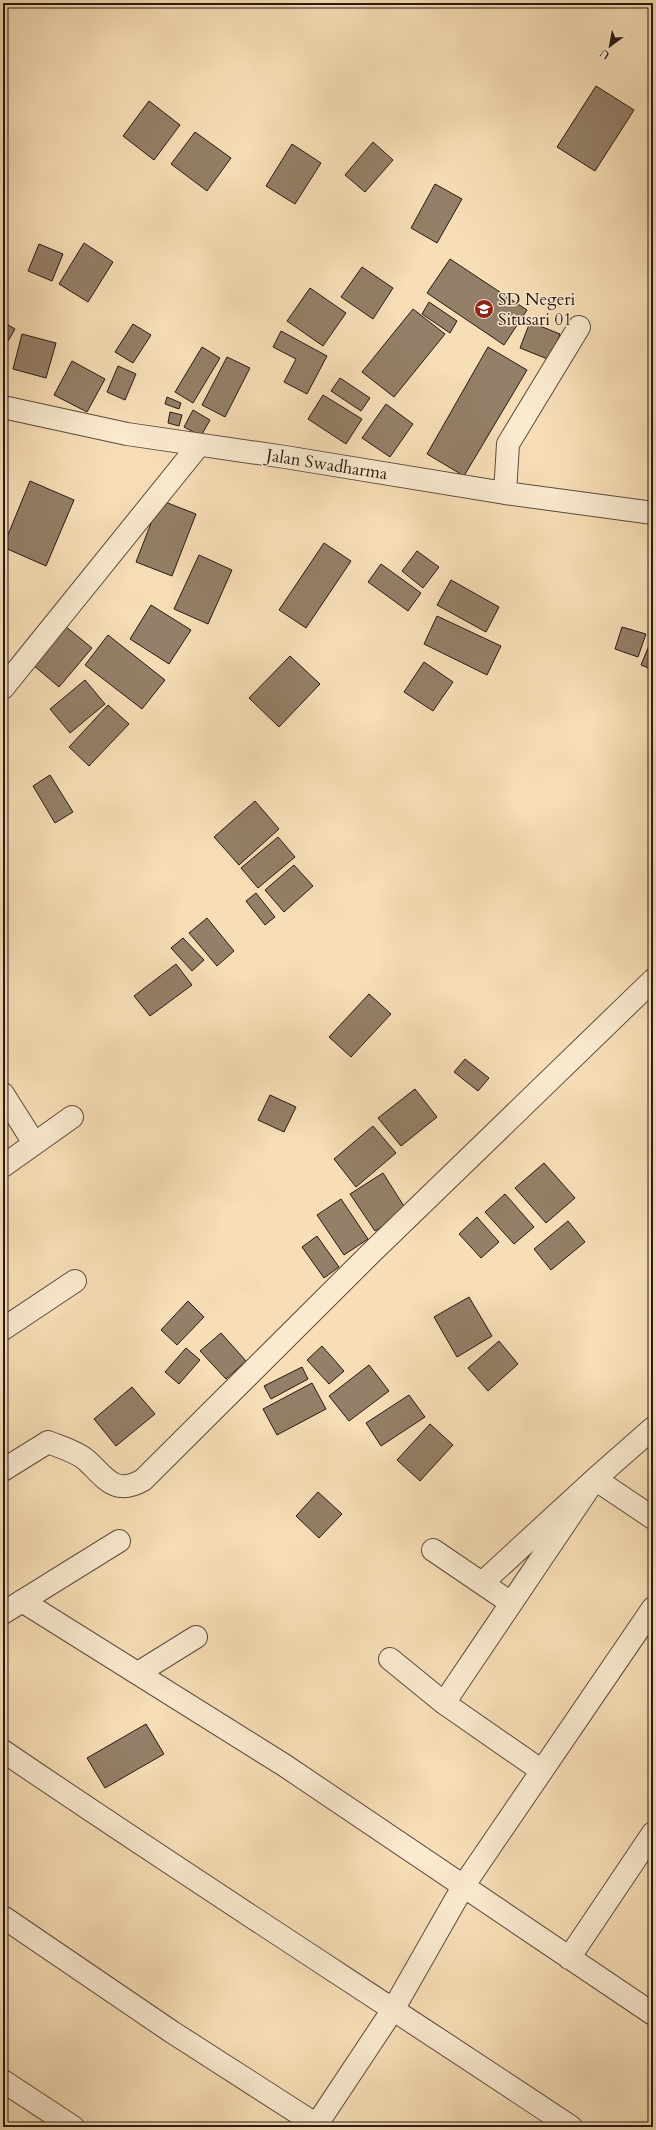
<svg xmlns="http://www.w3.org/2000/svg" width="656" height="2130" font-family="Cardo,serif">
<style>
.building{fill:#947f68;stroke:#281913}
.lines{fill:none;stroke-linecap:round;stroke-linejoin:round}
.minor-casing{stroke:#5c4a3c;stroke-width:24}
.minor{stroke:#faead0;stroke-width:22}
.labels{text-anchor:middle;stroke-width:3;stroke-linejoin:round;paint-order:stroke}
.poi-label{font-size:17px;fill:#281913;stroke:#faead0;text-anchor:start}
.street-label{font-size:17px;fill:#281913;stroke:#faead0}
</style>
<rect width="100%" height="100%" fill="#f7deb6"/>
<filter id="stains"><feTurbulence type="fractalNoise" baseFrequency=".005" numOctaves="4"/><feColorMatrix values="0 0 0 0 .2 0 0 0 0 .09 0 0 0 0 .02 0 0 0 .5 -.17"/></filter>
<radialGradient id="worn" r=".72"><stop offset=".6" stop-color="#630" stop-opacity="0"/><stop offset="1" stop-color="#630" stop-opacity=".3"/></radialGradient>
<!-- building -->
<path class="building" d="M596,86L634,110L595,171L557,147Z
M149,101L180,125L154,160L123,136Z
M195,132L231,158L207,191L171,164Z
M373,142L393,160L365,192L345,175Z
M292,144L321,163L295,204L266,186Z
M435,184L462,199L437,243L411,228Z
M84,243L113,262L88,302L59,284Z
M39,244L63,254L52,281L28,271Z
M450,259L527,310L504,345L427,293Z
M362,267L393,288L373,319L341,297Z
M310,288L346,313L323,346L287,321Z
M429,302L457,321L450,333L422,314Z
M413,309L445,334L394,397L362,372Z
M3,322L15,329L3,350Z
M530,322L560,334L550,360L520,348Z
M133,324L151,335L133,363L115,352Z
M281,331L327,356L307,394L284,382L296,359L273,347Z
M22,334L56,343L46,378L13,369Z
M202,347L220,358L193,403L175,392Z
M488,347L527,370L464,476L427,454Z
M227,357L250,368L225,417L202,405Z
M72,361L105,379L87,412L54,395Z
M118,366L136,374L125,400L107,392Z
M340,378L370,398L361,411L331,391Z
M323,395L362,419L346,444L308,419Z
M167,397L181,403L179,409L165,404Z
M386,404L413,424L390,457L362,438Z
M193,410L210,420L201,436L184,427Z
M170,412L182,415L179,426L168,423Z
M30,481L74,500L46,566L3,547Z
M160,500L196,514L172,576L136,562Z
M324,543L351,561L306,628L279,610Z
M417,551L439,567L423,588L402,571Z
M199,555L232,570L208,624L174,609Z
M381,564L421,593L408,611L368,582Z
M451,580L499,607L486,632L437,605Z
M151,605L191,630L169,664L130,639Z
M437,616L501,646L487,675L424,644Z
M65,626L92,648L59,687L33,665Z
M622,627L646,634L638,657L615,649Z
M108,635L165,680L142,709L85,665Z
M652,638H653V670L641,665Z
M290,656L320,684L279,727L249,698Z
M424,662L453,682L433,711L404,692Z
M85,680L105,704L70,733L50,709Z
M108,705L129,724L89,766L69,747Z
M50,775L73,812L55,823L33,786Z
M255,801L279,829L239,865L214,837Z
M278,837L295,857L258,888L241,868Z
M294,865L313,886L284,912L265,890Z
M256,893L275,917L265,925L246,901Z
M207,918L234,951L217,966L189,933Z
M183,938L204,960L192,971L171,948Z
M176,964L192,985L150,1016L134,996Z
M369,994L391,1014L351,1057L329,1037Z
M465,1059L489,1078L478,1091L454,1072Z
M415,1089L437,1117L401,1146L378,1118Z
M270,1095L296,1107L284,1132L258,1120Z
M373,1126L396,1153L356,1187L334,1159Z
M544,1163L575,1198L546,1223L515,1188Z
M383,1173L407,1211L375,1231L350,1194Z
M505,1194L534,1227L514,1244L485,1212Z
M341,1199L368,1239L344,1255L317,1215Z
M477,1217L499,1242L481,1258L459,1234Z
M568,1221L585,1242L551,1270L534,1249Z
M317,1236L339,1267L324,1278L302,1247Z
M469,1297L492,1336L457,1357L434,1317Z
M188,1301L204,1317L177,1345L161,1330Z
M221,1333L246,1361L226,1379L200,1351Z
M499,1341L518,1364L488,1391L468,1368Z
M322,1346L344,1371L329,1384L307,1360Z
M186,1348L200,1360L179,1384L165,1372Z
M369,1365L389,1391L349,1421L329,1396Z
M302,1367L308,1379L271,1399L264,1386Z
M312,1383L326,1409L277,1435L263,1409Z
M132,1387L155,1414L116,1446L94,1419Z
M409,1395L425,1417L381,1446L366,1423Z
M430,1424L453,1445L420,1481L397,1460Z
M318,1492L342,1514L319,1538L296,1516Z
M146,1724L164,1754L105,1788L87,1758Z"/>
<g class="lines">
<defs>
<path id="minor" d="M3,407L127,434L285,457L505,493L653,513
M505,493L508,444L579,327
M3,688L199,445
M3,1094L34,1143
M3,1166L72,1117
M3,1329L75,1281
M3,1470L48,1442C60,1447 75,1451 85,1459C105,1476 113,1497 143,1480L371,1253L653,980
M433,1550L511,1603
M482,1583L595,1479L653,1428
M22,1601L284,1765L653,2014
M3,1613L119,1541
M390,1659L444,1703L542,1771
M138,1673L196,1637
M444,1703L595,1479L653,1518
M3,1751C191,1879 382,2001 571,2127
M3,1917L172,2032L320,2127
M569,1958L653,1833
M3,2081L73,2127
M315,2127L394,2008L464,1885L653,1608"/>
</defs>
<!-- minor casing -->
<use href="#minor" class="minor-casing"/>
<!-- minor -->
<use href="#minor" class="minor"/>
</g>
<!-- icons -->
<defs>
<symbol id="school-disc" viewBox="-11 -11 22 22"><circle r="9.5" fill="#8f2418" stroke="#faead0"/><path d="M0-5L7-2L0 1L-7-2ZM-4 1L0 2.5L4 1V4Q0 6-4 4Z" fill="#fff"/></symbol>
</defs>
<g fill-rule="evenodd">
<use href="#school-disc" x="473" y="298" width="22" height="22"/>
</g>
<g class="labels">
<!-- poi labels -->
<g class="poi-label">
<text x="498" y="305">SD Negeri<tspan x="498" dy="20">Situsari 01</tspan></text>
</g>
<!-- street labels -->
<g class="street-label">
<text transform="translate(327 464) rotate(9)" y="6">Jalan Swadharma</text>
</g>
</g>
<!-- margin -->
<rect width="656" height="2130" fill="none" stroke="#f7deb6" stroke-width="16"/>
<rect x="4" y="4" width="648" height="2122" fill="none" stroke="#281913" stroke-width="2"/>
<rect x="8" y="8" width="640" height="2114" fill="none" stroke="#281913"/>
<!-- north arrow -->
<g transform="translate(610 46) rotate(212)" stroke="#faead0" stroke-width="3" paint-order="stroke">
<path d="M0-3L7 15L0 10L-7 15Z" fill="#281913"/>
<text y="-6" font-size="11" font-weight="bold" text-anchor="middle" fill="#281913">U</text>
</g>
<rect width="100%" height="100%" filter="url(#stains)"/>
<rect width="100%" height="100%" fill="url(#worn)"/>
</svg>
